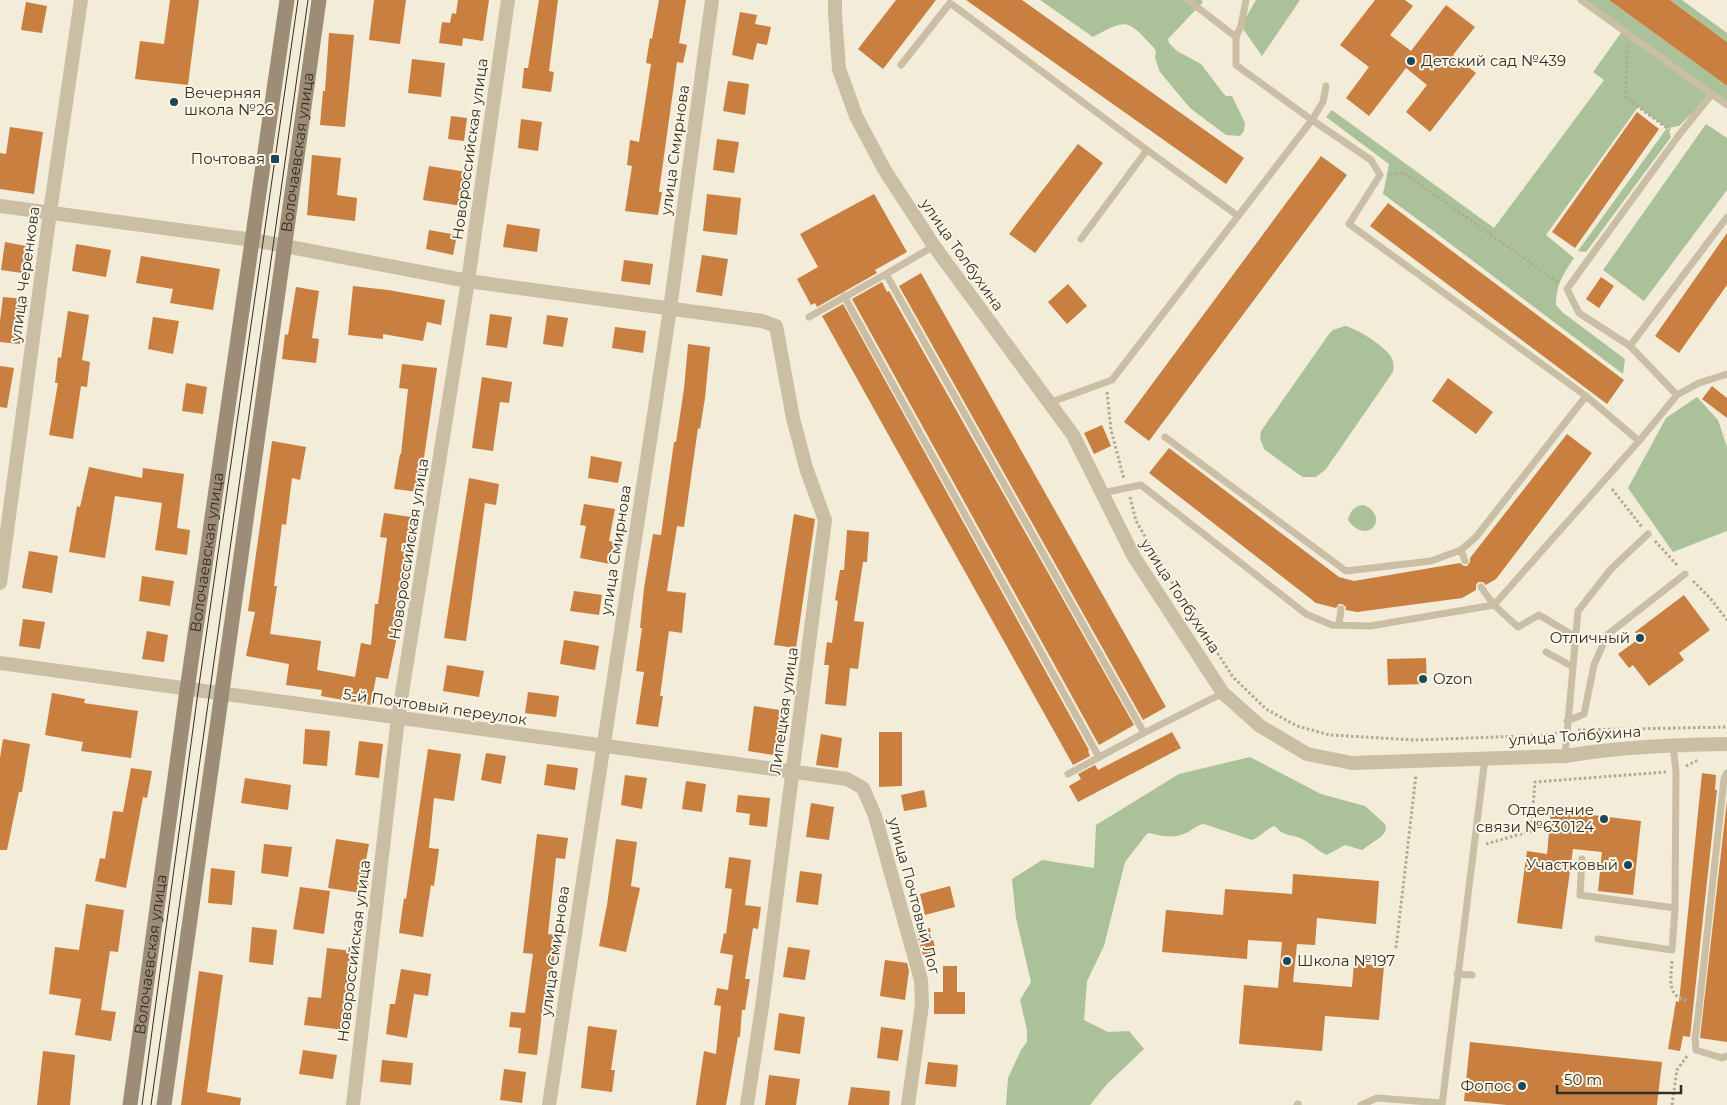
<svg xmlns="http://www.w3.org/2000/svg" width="1727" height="1105" font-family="Montserrat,sans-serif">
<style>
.green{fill:#abc199}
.building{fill:#c97f40}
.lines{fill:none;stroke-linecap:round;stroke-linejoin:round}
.path{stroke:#b6a88f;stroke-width:3;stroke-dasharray:2.5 2.5;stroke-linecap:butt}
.lane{stroke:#cabea5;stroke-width:7}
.street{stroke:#cabea5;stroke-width:14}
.secondary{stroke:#9e8d76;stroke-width:15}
.tram{stroke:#352e26;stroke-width:1}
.poi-dot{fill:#1b4758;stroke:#faf5e5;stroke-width:2}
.labels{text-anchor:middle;stroke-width:4;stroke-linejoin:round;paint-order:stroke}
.poi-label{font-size:15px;fill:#352e26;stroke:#faf5e5;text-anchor:end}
.street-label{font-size:15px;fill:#352e26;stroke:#faf5e5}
</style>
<rect width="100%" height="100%" fill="#f2ecd9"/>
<!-- green -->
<path class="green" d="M1040,0H1201L1203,2L1168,39L1169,43L1177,51L1201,64L1223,93L1226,96H1232L1245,123L1244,131L1240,136L1226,135L1190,108L1160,72L1155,58L1156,51L1154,48C1127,19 1128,18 1093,37Z
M1256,0H1300L1262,56L1241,26Z
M1582,0H1609L1727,86V104L1712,94L1679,126L1668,128L1671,137L1586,252L1578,251L1667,128L1638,107L1546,235L1574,258C1563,274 1556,285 1556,305L1562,312L1625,359L1623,374L1424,224L1383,194L1389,164L1326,117L1332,110L1494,228L1604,80L1593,72L1623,30Z
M1670,0H1682L1727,33V42Z
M1706,124L1727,138V190L1644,301L1603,270Z
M1345,326C1356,328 1385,346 1391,357C1394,362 1394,367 1393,372L1326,469L1316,477H1303L1298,474L1264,449L1260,438L1261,431L1329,334L1333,330Z
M1697,397L1718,420L1727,447V531L1673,552L1628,488L1666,418Z
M1364,505C1391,517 1367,547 1348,520C1350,510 1355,506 1364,505Z
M1250,757L1321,794L1365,806L1385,824L1386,830L1382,836L1362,850L1345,845L1327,855C1317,851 1310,842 1300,838C1289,834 1283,836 1275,826C1266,828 1261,837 1252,840L1204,824C1196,825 1193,830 1186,833C1174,839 1161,836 1149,833L1146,835L1125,862L1104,946L1087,981L1084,1020L1108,1032L1129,1031L1144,1049L1107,1084L1090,1105H1006L1008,1078L1021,1050L1027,1042V1030L1020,1000L1031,982L1016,918L1012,879L1042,860L1094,868L1096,825L1179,774Z"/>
<!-- building -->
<path class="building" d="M170,0H199L188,85L135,79L140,41L164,44Z
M374,0H406L400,44L369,40Z
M458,0H489L483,41L463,38L462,46L439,43L442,22L450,23L452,13L456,14Z
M539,0H558L549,71L554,72L551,92L522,88L524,68H528Z
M659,0H686L679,43L687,45L683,63L677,62L659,192H662L658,215L625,211L632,166L627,165L630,140L639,142L651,64L646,63L650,38L652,39Z
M896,0H936L883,69L858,49Z
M966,0H1022L1244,158L1226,184Z
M1375,0H1405L1413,6L1390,35L1411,51L1446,5L1475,27L1453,55L1476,73L1430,132L1406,112L1427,85L1406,68L1369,116L1346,98L1369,67L1340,45Z
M1609,0H1670L1727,42V86Z
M26,2L47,6L42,33L21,30Z
M740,12L757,15L755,24L771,27L767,45L757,43L753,60L732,55Z
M329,33L354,35L345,127L320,125L323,91H325Z
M412,59L445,63L441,97L408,93Z
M728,81L749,84L745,115L723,111Z
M1637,112L1659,129L1575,248L1552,232Z
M451,116L467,118L464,141L448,139Z
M521,119L542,122L538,151L518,148Z
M10,127L43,132L34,194L0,189V153L6,154Z
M717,139L739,142L734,173L713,170Z
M1078,144L1103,163L1035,253L1009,234Z
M312,155L341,158L337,195L357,198L355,221L307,215Z
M1321,156L1347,175L1149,441L1124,422Z
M429,166L467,172L462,206L423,200Z
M707,194L741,198L737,235L703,231Z
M874,194L907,252L875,270L877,273L817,307L815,303L811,305L797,279L818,267L800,234Z
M1388,203L1624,380L1607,404L1370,226Z
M507,224L540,229L537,252L503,247Z
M429,230L457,235L453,255L426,249Z
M1727,233V285L1679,353L1655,336Z
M5,242L26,246L22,273L1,270Z
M76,244L111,250L106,277L72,271Z
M702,255L728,259L722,296L696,292Z
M141,256L220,269L213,310L170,303L173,289L136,283Z
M624,260L653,264L650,285L621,281Z
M921,273L1166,707L1143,720L899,286Z
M1601,277L1614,286L1599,308L1586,299Z
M882,282L887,292L889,291L1134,725L1099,745L852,299Z
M1068,284L1087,306L1067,324L1048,302Z
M353,286L388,290L445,300L441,325L427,322L423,341L383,334V339L348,335Z
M296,287L319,291L312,338L319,339L316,363L282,359L285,334L288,335Z
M3,297L25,299L20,344L0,342V321Z
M843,304L1089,750L1088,751L1090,756L1073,765L822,316Z
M68,311L89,315L82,360L90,362L87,387L81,386L73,439L49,435L58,383H55L58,357L61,358Z
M490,314L512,317L507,348L486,345Z
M547,315L568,318L563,347L543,344Z
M153,317L179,321L173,354L148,349Z
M615,327L646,331L643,353L612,348Z
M688,344L710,347L705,398L700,429L698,428L684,527L677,526L667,591L686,593L682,633L669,631L660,696H663L658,727L636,724L644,672L636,671L642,628H640L644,588L653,534L661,535L674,442H676L684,389Z
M402,364L437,368L419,492L394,489L400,454H401L408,389L399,388Z
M0,366L14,368L7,408L0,407Z
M482,377L512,382L509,403L500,402L493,451L472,448Z
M1448,378L1493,412L1476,434L1432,401Z
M186,383L207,387L203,414L182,411Z
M1712,386L1727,398V418L1702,399Z
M1102,425L1111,446L1094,454L1084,433Z
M1567,434L1592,453L1496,579L1486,585L1483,582H1478L1476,585V590L1462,598L1357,612L1346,610V607L1342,604H1339L1336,608L1316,603L1149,473L1169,448L1339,577L1354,581L1460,563L1464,566H1467L1470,562V558Z
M272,441L306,447L300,480L292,478L286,525L282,524L274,586H277L270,634L321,641L317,670L355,677L361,643L371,645L375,604H378L387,538L380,537L384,513L418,518L415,542L411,541L405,587H401L396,641L388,679L376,677L371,705L321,696L322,690L286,685L289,664L246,656L255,612L248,611Z
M591,456L622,462L618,483L588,478Z
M89,467L142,478L143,468L184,474L177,528L190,530L187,555L155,550L162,503L115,496L105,558L69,552L77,506L80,507Z
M469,478L499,484L496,505L485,503L466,641L444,638Z
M584,504L615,509L609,541L614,542L610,564L580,558L586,526L580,525Z
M794,514L815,519L796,648L774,645Z
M847,530L869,532L867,562H863L854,621L864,622L858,669L850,668L846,706L825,704L829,665H824L827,642L832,643L838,601L835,600L840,570H844Z
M29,551L58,556L52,593L22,588Z
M142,576L174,581L170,606L139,601Z
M574,591L602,595L599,615L570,611Z
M1684,595L1710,630L1679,653L1684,660L1649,686L1633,665L1629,668L1618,654L1640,638L1635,632Z
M23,619L45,622L40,649L19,646Z
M147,631L168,635L164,662L142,659Z
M564,640L599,646L595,670L560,664Z
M1426,658L1427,684L1388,685L1387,659Z
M447,665L484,671L479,697L443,691Z
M528,692L559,696L556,717L525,713Z
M52,693L85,699L84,703L138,711L131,758L81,751L83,742L45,735Z
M754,706L786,711L779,756L748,751Z
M305,729L330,731L327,766L303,764Z
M879,732H902V786L879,787Z
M1172,732L1181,748L1078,802L1069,786L1081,779L1078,774L1095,765L1098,770Z
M821,734L842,738L838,768L816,765Z
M3,739L30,744L22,792H19L7,850H0V758Z
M359,741L383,744L379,778L355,775Z
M428,749L461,754L454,801L434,798L429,848L439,849L434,886L431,885L423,937L399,933L404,898L406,899Z
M486,753L506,756L501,784L481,780Z
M547,764L578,768L575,790L544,785Z
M131,768L152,771L147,798L143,797L126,888L95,881L100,858L105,859L113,811L123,812Z
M1702,773L1716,775L1715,790H1717L1690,1037L1683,1036L1680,1051L1668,1049L1676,1001L1679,1002Z
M625,775L647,778L642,809L621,805Z
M245,778L291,785L288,810L241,803Z
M686,781L706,784L702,812L682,809Z
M924,790L927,807L904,811L901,795Z
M738,795L770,798L767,827L749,825L750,814L736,812Z
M1727,800V1042L1700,1038Z
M811,803L834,807L829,840L806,837Z
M1551,810L1641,821L1633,895L1598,891L1602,852L1573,849L1562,929L1517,923L1527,851L1547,854Z
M537,834L568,838L565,859L556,858L548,934L557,935L548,1005L543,1004L537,1055L518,1053L521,1028L509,1027L511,1012L525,1013L533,954L523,953Z
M336,839L369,844L365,866L371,867L367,894L328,888Z
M616,839L637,842L631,886L640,888L626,952L599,946L607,905Z
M264,844L292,847L288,877L261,873Z
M729,857L751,860L745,905L761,907L758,929L753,928L745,979H750L745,1010H742L740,1037H738L726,1105H696L704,1051L716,1054L721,1006L714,1005L717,988L728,990L733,955L720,953L724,933L726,934L732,889L725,888Z
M211,868L235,871L232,905L208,903Z
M800,871L822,874L818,905L796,902Z
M1293,874L1379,881L1376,924L1317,918L1315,945L1297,944L1293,982L1352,987L1354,963L1384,966L1379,1020L1325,1016L1322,1051L1239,1044L1244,985L1278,988L1282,942L1248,940L1247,959L1162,952L1166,910L1223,915L1225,889L1292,894Z
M950,886L955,907L925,915L920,894Z
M300,887L330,891L324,934L293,929Z
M86,904L124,910L118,952L110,951L101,1010L116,1012L111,1041L75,1035L81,999L49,994L55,947L79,950Z
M252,927L277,930L273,965L249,962Z
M930,928L936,951L923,955L916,931Z
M788,947L810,950L805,980L783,977Z
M327,948L352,951L345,1001L348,1002L344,1030L304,1025L308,997L321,998Z
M885,960L907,963L909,971L905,1000L880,996Z
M943,966H957V992H965V1014H934V992H943Z
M401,969L431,974L428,996L414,994L407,1038L386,1034L390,1004H395Z
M199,971L223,975L207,1092L241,1098L240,1105H181Z
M779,1013L805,1017L800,1054L774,1050Z
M588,1026L617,1030L611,1070H615L612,1092L581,1088Z
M881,1027L903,1030L898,1061L877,1058Z
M1470,1042L1662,1062L1657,1105H1507L1464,1101Z
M303,1050L337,1055L333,1079L299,1074Z
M43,1051L75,1055L70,1105H37Z
M382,1060L413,1063L411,1085L380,1082Z
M928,1062L958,1065L956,1087L925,1084Z
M504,1069L526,1072L522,1103L500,1100Z
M769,1075L800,1079L796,1105H765Z
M851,1087L890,1091L889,1105H848Z"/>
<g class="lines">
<!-- path -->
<path class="path" d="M1627,46L1626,98L1670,130
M1390,174L1404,173L1559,283
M1107,392L1111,430L1124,479
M1612,489L1642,527
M1130,497L1136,521L1176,589L1233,677L1266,709L1297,726L1330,735L1415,740L1549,735L1557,733
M1655,541L1678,566
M1693,581L1710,598L1727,620
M1578,730L1727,727
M1686,766L1698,760
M1486,844L1531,831L1535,782L1666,772
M1396,948L1416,775
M1672,961C1671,980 1666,997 1689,1001
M1672,1105L1677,1070L1687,1056"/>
<!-- lane -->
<path class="lane" d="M1188,0L1236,37
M1246,0L1241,26L1236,37V65L1312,120L1371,160L1380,175L1349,224L1586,396L1639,441
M1581,0L1727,105
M901,65L950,3L1147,150L1238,216
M1081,239L1147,150
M934,246L886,274L1144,733L1223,693
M844,296L1099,757
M809,317L886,274
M1630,346L1727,217
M1677,395L1630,346L1579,313L1567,289L1679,135L1712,94
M1049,403L1112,380L1312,120L1323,102L1326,86
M1165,437L1346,571L1431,561L1461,550L1476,537L1586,396
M1102,493L1141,485L1306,614L1332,625L1370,626L1494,605L1639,441L1677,395L1699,383L1727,374
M1461,550L1465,561
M1481,587L1494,605L1518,627L1539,615L1576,637
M1339,625L1341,609
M1546,652L1573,667
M1567,721L1584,714L1594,665L1607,635L1685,574
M1565,756L1578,611L1611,569L1648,534
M1727,773L1724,779L1698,1017L1695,1038L1696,1050L1722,1058L1727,1056
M1068,774L1144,733
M1582,859L1580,895L1675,908L1676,772L1673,745
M1598,939L1672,950L1675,908
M1457,974L1472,975
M1297,1105L1298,1104
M1361,1105L1377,1098L1442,1103
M1442,1105L1485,758"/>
<!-- street -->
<path class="street" d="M835,0V14L839,69L856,116L884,169L934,246L1073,435L1134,557L1223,693L1260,726L1307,754L1352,763L1565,756C1619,747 1673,745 1727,744
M0,206L253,240L468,281L762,321L776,326L793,418L806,468L825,520L763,1000L747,1105
M0,583L50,212L81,0
M0,663L847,779L863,788L875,816L921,980L922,1005L908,1105
M353,1105L398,718L468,281L508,0
M549,1105L670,309L712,0"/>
<!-- secondary -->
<g class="secondary">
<path id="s1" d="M130,1105L187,690L287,0"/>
<path id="s2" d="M164,1105L319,0"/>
</g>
<!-- tram -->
<path class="tram" d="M142,1105L198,692L298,0
M151,1105L308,0"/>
</g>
<!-- markers -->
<g class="poi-dot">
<circle cx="1411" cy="61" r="5"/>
<circle cx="174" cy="102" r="5"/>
<rect x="270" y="154" width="10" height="10" rx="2.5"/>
<circle cx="1640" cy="638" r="5"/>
<circle cx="1423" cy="679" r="5"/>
<circle cx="1604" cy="819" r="5"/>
<circle cx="1628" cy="865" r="5"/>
<circle cx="1287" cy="961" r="5"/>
<circle cx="1522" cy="1086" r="5"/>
</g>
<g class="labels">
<!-- poi labels -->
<g class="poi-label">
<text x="1421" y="66" text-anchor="start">Детский сад №439</text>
<text x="184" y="98" text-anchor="start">Вечерняя<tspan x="184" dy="17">школа №26</tspan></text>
<text x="265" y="164">Почтовая</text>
<text x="1630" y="643">Отличный</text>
<text x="1433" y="684" text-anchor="start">Ozon</text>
<text x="1594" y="815">Отделение<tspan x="1594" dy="17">связи №630124</tspan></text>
<text x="1618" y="870">Участковый</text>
<text x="1297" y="966" text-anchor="start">Школа №197</text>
<text x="1512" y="1091">Фопос</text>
</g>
<!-- street labels -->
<g class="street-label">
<text transform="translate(470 149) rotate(-82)" y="5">Новороссийская улица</text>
<text transform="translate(675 150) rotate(-82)" y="5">улица Смирнова</text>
<text dy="5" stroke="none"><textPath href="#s2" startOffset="962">Волочаевская улица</textPath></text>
<text transform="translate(962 255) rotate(55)" y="5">улица Толбухина</text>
<text transform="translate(25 274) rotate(-82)" y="5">улица Черенкова</text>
<text transform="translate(409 549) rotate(-81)" y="5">Новороссийская улица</text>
<text transform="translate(616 550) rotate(-81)" y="5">улица Смирнова</text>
<text dy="5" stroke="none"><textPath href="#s1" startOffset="558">Волочаевская улица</textPath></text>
<text transform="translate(1180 596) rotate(57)" y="5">улица Толбухина</text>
<text transform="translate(435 707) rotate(8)" y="5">5-й Почтовый переулок</text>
<text transform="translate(784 711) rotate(-82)" y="5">Липецкая улица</text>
<text transform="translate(1575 736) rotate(-4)" y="5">улица Толбухина</text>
<text transform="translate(914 896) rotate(75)" y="5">улица Почтовый Лог</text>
<text transform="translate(354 951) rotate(-83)" y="5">Новороссийская улица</text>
<text transform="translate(555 951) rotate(-82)" y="5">улица Смирнова</text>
<text dy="5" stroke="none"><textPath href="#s1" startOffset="152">Волочаевская улица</textPath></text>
</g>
</g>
<!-- scale -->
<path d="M1557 1085v8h124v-8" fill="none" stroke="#352e26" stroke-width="2.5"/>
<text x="1564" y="1085" font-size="15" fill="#352e26" stroke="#faf5e5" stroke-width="4" paint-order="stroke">50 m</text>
</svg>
